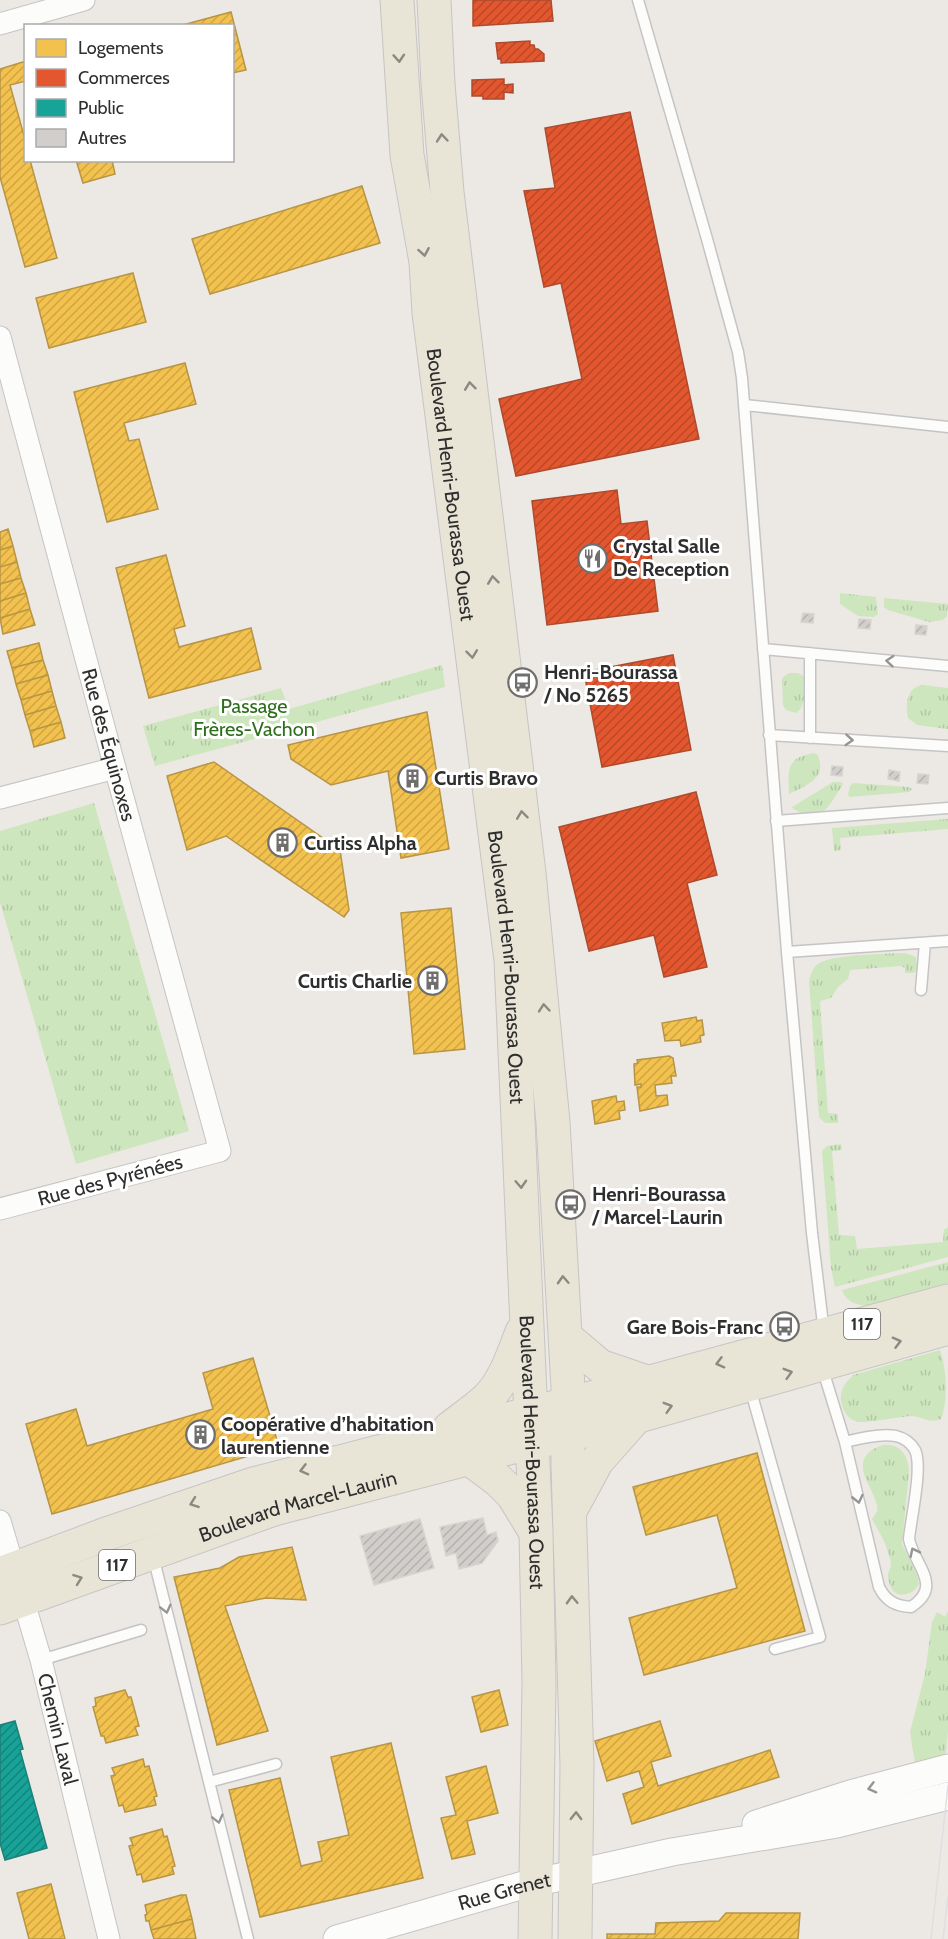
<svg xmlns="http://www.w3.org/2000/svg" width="948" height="1939" font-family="Cabin,sans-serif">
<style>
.grass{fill:url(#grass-tufts)}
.homes{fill:url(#homes-hatch);stroke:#b79544;stroke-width:1.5}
.shops{fill:url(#shops-hatch);stroke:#ad4b2e;stroke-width:1.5}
.public{fill:url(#public-hatch);stroke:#1e8078;stroke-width:1.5}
.building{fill:url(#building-hatch);stroke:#d7d4d0;stroke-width:1.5}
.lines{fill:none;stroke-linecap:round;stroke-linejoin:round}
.service-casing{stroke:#c5c4c5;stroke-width:13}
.minor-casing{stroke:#c5c4c5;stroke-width:23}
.tertiary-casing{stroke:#c5c4c5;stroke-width:29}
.primary-casing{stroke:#c6c5c4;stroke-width:35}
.service{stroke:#fcfcfb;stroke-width:10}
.minor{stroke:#fcfcfb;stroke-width:21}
.tertiary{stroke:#fcfcfb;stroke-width:27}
.primary{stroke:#e8e4d6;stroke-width:33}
.tram{stroke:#dfdfe1;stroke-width:1.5}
.oneway{stroke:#8b8982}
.oneway2{stroke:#959594}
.labels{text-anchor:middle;stroke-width:6;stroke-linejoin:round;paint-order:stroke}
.shield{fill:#fff;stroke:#6d6d6d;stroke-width:1.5}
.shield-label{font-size:18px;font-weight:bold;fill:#2e2e2e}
.street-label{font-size:20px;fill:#2e2e2e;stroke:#fff}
.poi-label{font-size:20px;font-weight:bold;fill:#2e2e2e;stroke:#fff;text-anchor:start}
.park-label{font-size:20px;fill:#2c6e1b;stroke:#fff}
</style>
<defs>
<pattern id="grass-tufts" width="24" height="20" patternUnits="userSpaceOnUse" patternTransform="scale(1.5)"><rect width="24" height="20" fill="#cee6be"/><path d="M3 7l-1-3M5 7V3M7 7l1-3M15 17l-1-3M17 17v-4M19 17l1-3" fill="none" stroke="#b1c6a4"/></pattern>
<pattern id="homes-hatch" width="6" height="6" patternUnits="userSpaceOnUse" patternTransform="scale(1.5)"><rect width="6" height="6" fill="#f2c14e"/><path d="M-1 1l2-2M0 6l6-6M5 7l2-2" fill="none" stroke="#d0a644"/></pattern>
<pattern id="shops-hatch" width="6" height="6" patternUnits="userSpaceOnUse" patternTransform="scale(1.5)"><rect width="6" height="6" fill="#e4572e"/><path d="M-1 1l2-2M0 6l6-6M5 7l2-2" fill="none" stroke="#b94828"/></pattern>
<pattern id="public-hatch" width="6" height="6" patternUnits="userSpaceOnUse" patternTransform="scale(1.5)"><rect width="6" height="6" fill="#17a398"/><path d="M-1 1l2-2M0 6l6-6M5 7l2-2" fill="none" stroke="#15857c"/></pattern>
<pattern id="building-hatch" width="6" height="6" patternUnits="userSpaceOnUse" patternTransform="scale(1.5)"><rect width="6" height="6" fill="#d1cecb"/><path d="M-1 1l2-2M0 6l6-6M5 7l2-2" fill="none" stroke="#b4b1af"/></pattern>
</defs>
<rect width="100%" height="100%" fill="#ece8e4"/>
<!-- grass -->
<path class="grass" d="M840,593L876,597L878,614L874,617L858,616L840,604Z
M884,598L948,604L947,616L943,620L929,622L888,610L884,607Z
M442,665L445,687L155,766L143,726L281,688L289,709Z
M789,673H798L805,677C804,690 807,706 796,713L786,710L783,705L782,680L783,677Z
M922,685L948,688V729L917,725L908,718C905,705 907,687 922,685Z
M814,753L818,755C819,759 821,765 820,769C819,781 798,790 789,794C788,769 786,758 814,753Z
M833,782H841L843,784C838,792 832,803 825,810C816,817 799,815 792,807Z
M853,783L909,787L912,789L909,792L850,797L848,795L850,786Z
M94,803L189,1131L76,1164L0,902V831Z
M948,819V829L840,838L841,850L834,851L832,828Z
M905,953L916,957L917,969L914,973H905V968L901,966L850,970L848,979L838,987L831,998L820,1001L828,1113L838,1114V1123H825L819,1117L809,980C811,974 813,967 818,964C832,954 887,954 905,953Z
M841,1144L842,1150L832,1151L839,1235L855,1236L857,1249L943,1242L944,1230L948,1227V1257L835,1287L831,1268L822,1151L827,1146Z
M948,1262V1283C924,1290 893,1302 869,1305C858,1307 845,1301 842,1290Z
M940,1350C947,1370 948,1401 941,1419C929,1424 922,1416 911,1416C899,1417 867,1423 858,1422C849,1420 844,1413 842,1405C838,1393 844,1384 853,1375Z
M883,1445C900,1443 909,1456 909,1472L902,1544L917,1575L919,1584C913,1596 895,1600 890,1585C885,1571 891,1572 891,1563C891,1559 888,1553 887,1549C884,1539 877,1529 872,1519C874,1517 876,1513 877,1511C881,1492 839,1460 883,1445Z
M948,1611V1731L945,1761L916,1769L910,1732L925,1674L932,1622L937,1612L945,1617Z"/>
<!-- homes -->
<path class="homes" d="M231,12L246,70L232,73V26H179Z
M26,61V81L10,85L26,143V160H30L57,258L25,267L0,177V69Z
M76,160H112L115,174L83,183Z
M362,186L380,243L210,294L192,239Z
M133,273L146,322L49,348L36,298Z
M185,363L196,404L124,423L129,441L139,439L158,509L107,522L74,392Z
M8,529L13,546L0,550V532Z
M13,546L17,562L0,567V550Z
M166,555L185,626L174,629L179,647L251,628L261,669L149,698L116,568Z
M17,562L21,578L0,584V567Z
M21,578L26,593L0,601V584Z
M26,593L30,609L0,618V601Z
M30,609L35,625L3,634L0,618Z
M39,643L43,660L12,668L7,651Z
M43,660L48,675L16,684L12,668Z
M48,675L52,691L21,700L16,684Z
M52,691L56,706L25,715L21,700Z
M56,706L61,722L30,731L25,715Z
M427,712L449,849L401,858L388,771L331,785L291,759L288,745Z
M61,722L65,738L34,747L30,731Z
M214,762L340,850L349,910L344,917L226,836L187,850L167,776Z
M451,908L465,1049L414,1054L401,913Z
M696,1017L697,1021L702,1020L704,1035L700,1036L701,1042L681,1046L680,1040L665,1041L664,1035H667H664L662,1023Z
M669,1056L673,1058L676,1076H671L672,1083L655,1085L656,1096L667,1095L668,1105L640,1111L637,1087H641V1084L635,1085L634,1064L638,1063L637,1060Z
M616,1096L617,1102L624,1101L625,1110L619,1111L620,1119L595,1124L592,1101Z
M253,1358L279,1447L52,1514L26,1424L76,1409L87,1446L213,1409L203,1373Z
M757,1453L805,1631L644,1675L629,1618L737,1588L717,1515L646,1535L633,1487Z
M292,1547L306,1600L266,1598L225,1606L268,1731L217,1745L174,1577L220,1568L239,1557Z
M125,1690L128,1697H131L139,1726L135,1727L138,1735L106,1743L104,1736H101L93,1707L96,1706L95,1698Z
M499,1690L508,1725L481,1732L472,1697Z
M660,1721L671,1756L651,1762L658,1786L770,1750L779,1777L632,1824L623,1794L644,1787L639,1771L607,1781L595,1741Z
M391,1743L423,1878L260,1917L229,1790L280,1778L301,1866L322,1861L318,1842L349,1835L331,1757Z
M143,1759L145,1767L149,1766L157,1796L154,1797L156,1805L125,1812L123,1805L119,1806L111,1776L115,1775L112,1768Z
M486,1766L498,1813L467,1821L475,1854L452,1859L441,1818L456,1815L446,1777Z
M162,1829L164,1837L167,1836L175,1866L172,1867L174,1874L143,1882L141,1874L137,1875L129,1846L133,1845L130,1838Z
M51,1884L65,1939H29L17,1893Z
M181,1895H186L192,1919L151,1930L149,1921H146L145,1915L147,1914L145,1905Z
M726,1913H800L798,1939H607V1934H655L656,1923L719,1921Z
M192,1919L196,1939H154L151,1930Z"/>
<!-- shops -->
<path class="shops" d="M473,0H551L553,21L473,26Z
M530,41V45H534L535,49H538L544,54V61L501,63V59H498L496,43Z
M504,79V85L513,84V93L504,92V99H483V96H472V80Z
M630,112L699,439L516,476L499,399L582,379L561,283L544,287L524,191L555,188L545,128Z
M617,490L621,524L647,521L658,611L547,625L532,501Z
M673,655L691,750L602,767L584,672Z
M696,792L717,875L687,883L707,967L664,977L654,935L589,951L559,827Z"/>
<!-- public -->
<path class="public" d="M15,1721L23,1749L20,1750L47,1848L5,1860L0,1843V1725Z"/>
<!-- building -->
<path class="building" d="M803,613L814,614L813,623L801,622Z
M859,619L871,620L870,629L858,628Z
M916,625L927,626L926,635L915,634Z
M832,766L843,767L842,776L831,775Z
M889,770L900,772L899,781L888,779Z
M918,774L929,775L928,784L917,783Z
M483,1518L487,1535L496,1532L498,1541L482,1563L459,1569L456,1553L446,1556L440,1527Z
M420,1519L434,1568L374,1585L360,1536Z"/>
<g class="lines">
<defs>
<path id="service" d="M638,0L707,239L738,352L742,378L787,952L812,1233L824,1332
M745,405L948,427
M763,649L948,666
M769,735L948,746
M810,738V653
M776,821L948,808
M787,952L948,941
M921,990L925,943
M822,1367L845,1442L879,1587C886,1601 895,1606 911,1607C944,1586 914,1565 909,1539C911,1518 923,1467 915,1450C911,1443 904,1438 896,1436C881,1433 860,1438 845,1442
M750,1388L820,1637L775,1649
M153,1556L248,1939
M41,1660L141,1630
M209,1782L276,1764"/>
<g id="minor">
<path d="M0,24L84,0"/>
<path id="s1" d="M0,337L115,768L220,1151L0,1209"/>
<path d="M0,798L115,768"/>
<path id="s2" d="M0,1521L41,1660L109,1939"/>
</g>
<g id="tertiary">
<path d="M756,1824L850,1794L948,1768"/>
<path id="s3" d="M337,1939L520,1886L672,1852L837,1824L948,1796"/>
</g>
<g id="primary">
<path id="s4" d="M397,0L407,155L426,262L429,313L511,960L536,1532L539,1682L535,1939"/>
<path d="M434,0L438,84L447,192L529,873L553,1122L568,1388V1466L577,1765L575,1939"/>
<path d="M567,1338L600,1366L647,1382"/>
<path d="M450,1428C463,1418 476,1409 487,1399C505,1381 513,1355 522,1332"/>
<path d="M470,1459L498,1480L513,1495L535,1531"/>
<path d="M570,1511L597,1461L636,1417"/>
<path d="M0,1574L109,1533L253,1484L595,1397L948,1301"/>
<path id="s5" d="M0,1608L274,1509L509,1448L590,1430L948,1328"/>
</g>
</defs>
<!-- service casing -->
<use href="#service" class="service-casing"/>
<!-- minor casing -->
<use href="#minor" class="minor-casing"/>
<!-- tertiary casing -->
<use href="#tertiary" class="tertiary-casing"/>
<!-- primary casing -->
<use href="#primary" class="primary-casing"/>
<!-- service -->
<use href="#service" class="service"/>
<!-- minor -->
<use href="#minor" class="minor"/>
<!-- tertiary -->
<use href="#tertiary" class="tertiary"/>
<!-- primary -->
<use href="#primary" class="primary"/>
<!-- tram -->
<path class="tram" d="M931,1939L948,1786
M943,1939L948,1897"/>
</g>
<!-- one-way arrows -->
<defs><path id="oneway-chevron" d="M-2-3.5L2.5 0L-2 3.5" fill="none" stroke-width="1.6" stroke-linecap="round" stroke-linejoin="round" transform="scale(1.5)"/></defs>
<g class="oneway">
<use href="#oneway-chevron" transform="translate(399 58) rotate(86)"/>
<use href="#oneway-chevron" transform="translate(442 138) rotate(-95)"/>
<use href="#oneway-chevron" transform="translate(424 252) rotate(80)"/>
<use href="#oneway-chevron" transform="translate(470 386) rotate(-97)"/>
<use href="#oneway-chevron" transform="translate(493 580) rotate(-97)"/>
<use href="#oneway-chevron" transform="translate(472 654) rotate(83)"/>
<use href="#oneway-chevron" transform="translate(522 815) rotate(-97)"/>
<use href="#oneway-chevron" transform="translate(544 1008) rotate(-95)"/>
<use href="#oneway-chevron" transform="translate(521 1184) rotate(87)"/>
<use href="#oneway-chevron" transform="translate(563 1280) rotate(-93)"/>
<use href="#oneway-chevron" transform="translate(897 1342) rotate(-15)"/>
<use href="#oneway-chevron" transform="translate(720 1363) rotate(165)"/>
<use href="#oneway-chevron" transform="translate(788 1373) rotate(-16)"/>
<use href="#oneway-chevron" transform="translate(668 1407) rotate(-16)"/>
<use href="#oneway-chevron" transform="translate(304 1470) rotate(165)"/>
<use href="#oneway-chevron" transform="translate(194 1503) rotate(160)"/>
<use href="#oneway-chevron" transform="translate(78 1579) rotate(-20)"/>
<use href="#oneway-chevron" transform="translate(572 1600) rotate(-92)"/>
<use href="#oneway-chevron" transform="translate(576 1816) rotate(-89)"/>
</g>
<g class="oneway2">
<use href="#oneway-chevron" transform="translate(890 661) rotate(-175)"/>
<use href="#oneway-chevron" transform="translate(849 740) rotate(4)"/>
<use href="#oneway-chevron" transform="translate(858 1499) rotate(77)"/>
<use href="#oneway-chevron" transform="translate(914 1552) rotate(-116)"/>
<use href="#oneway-chevron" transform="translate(166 1609) rotate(76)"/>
<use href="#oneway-chevron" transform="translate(872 1788) rotate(165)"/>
<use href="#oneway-chevron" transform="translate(218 1819) rotate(76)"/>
</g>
<!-- icons -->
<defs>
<symbol id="restaurant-ring" viewBox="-11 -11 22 22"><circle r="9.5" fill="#fff" stroke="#706f6e" stroke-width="1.5"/><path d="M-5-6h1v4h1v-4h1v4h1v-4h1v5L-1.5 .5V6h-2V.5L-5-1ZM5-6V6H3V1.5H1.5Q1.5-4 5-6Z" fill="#706f6e"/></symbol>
<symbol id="bus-ring" viewBox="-11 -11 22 22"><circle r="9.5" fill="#fff" stroke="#706f6e" stroke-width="1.5"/><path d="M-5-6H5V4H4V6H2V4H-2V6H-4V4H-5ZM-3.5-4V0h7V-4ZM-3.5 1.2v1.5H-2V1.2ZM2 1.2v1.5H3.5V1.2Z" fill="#706f6e"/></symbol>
<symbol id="building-ring" viewBox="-11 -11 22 22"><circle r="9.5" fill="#fff" stroke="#706f6e" stroke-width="1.5"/><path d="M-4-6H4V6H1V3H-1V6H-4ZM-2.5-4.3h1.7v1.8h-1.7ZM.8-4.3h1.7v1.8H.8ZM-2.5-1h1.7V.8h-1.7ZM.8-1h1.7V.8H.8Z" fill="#706f6e"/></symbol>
</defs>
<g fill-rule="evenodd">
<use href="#restaurant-ring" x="576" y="542" width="33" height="33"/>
<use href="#bus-ring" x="506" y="666" width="33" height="33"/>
<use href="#building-ring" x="396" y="762" width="33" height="33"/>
<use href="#building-ring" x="266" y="826" width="33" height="33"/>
<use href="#building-ring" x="416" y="964" width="33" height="33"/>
<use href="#bus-ring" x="554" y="1188" width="33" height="33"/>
<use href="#bus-ring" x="768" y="1310" width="33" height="33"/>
<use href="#building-ring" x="184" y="1418" width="33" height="33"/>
</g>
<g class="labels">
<!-- shield labels -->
<g class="shield">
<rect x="844" y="1309" width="36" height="30" rx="4.5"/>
<rect x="99" y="1550" width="36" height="30" rx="4.5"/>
</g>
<g class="shield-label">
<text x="862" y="1330">117</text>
<text x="117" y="1571">117</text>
</g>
<!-- street labels -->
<g class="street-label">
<text dy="7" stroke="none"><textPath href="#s4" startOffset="488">Boulevard Henri-Bourassa Ouest</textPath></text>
<text dy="7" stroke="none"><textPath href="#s1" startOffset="422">Rue des Équinoxes</textPath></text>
<text dy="7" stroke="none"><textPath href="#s4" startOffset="974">Boulevard Henri-Bourassa Ouest</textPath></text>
<text transform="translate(110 1180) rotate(-15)" y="7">Rue des Pyrénées</text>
<text dy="7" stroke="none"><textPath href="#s4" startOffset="1460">Boulevard Henri-Bourassa Ouest</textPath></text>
<text dy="7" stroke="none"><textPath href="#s5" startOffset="315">Boulevard Marcel-Laurin</textPath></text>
<text dy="7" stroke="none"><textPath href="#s2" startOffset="216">Chemin Laval</textPath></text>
<text dy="7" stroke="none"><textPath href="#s3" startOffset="174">Rue Grenet</textPath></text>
</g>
<!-- poi labels -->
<g class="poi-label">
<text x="613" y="553">Crystal Salle<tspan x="613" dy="23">De Reception</tspan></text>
<text x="544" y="679">Henri-Bourassa<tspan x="544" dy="23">/ No 5265</tspan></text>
<text x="434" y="785">Curtis Bravo</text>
<text x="304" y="850">Curtiss Alpha</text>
<text x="412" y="988" text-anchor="end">Curtis Charlie</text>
<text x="592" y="1201">Henri-Bourassa<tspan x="592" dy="23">/ Marcel-Laurin</tspan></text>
<text x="763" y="1334" text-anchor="end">Gare Bois-Franc</text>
<text x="221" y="1431">Coopérative d’habitation<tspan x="221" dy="23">laurentienne</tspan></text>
</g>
<!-- park labels -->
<g class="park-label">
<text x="254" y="713">Passage<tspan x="254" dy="23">Frères-Vachon</tspan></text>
</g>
</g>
<!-- legend -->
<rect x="24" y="24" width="210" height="138" fill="#ffffff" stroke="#ababab" stroke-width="1.5"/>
<rect x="36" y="39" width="30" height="18" fill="#f2c14e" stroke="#ababab" stroke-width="1.5"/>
<text x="78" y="54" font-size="18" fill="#2e2e2e">Logements</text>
<rect x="36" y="69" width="30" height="18" fill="#e4572e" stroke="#ababab" stroke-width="1.5"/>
<text x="78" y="84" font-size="18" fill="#2e2e2e">Commerces</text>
<rect x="36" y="99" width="30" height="18" fill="#17a398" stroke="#ababab" stroke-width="1.5"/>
<text x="78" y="114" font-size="18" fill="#2e2e2e">Public</text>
<rect x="36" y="129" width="30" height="18" fill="#d1cecb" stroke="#ababab" stroke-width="1.5"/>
<text x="78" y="144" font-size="18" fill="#2e2e2e">Autres</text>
</svg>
